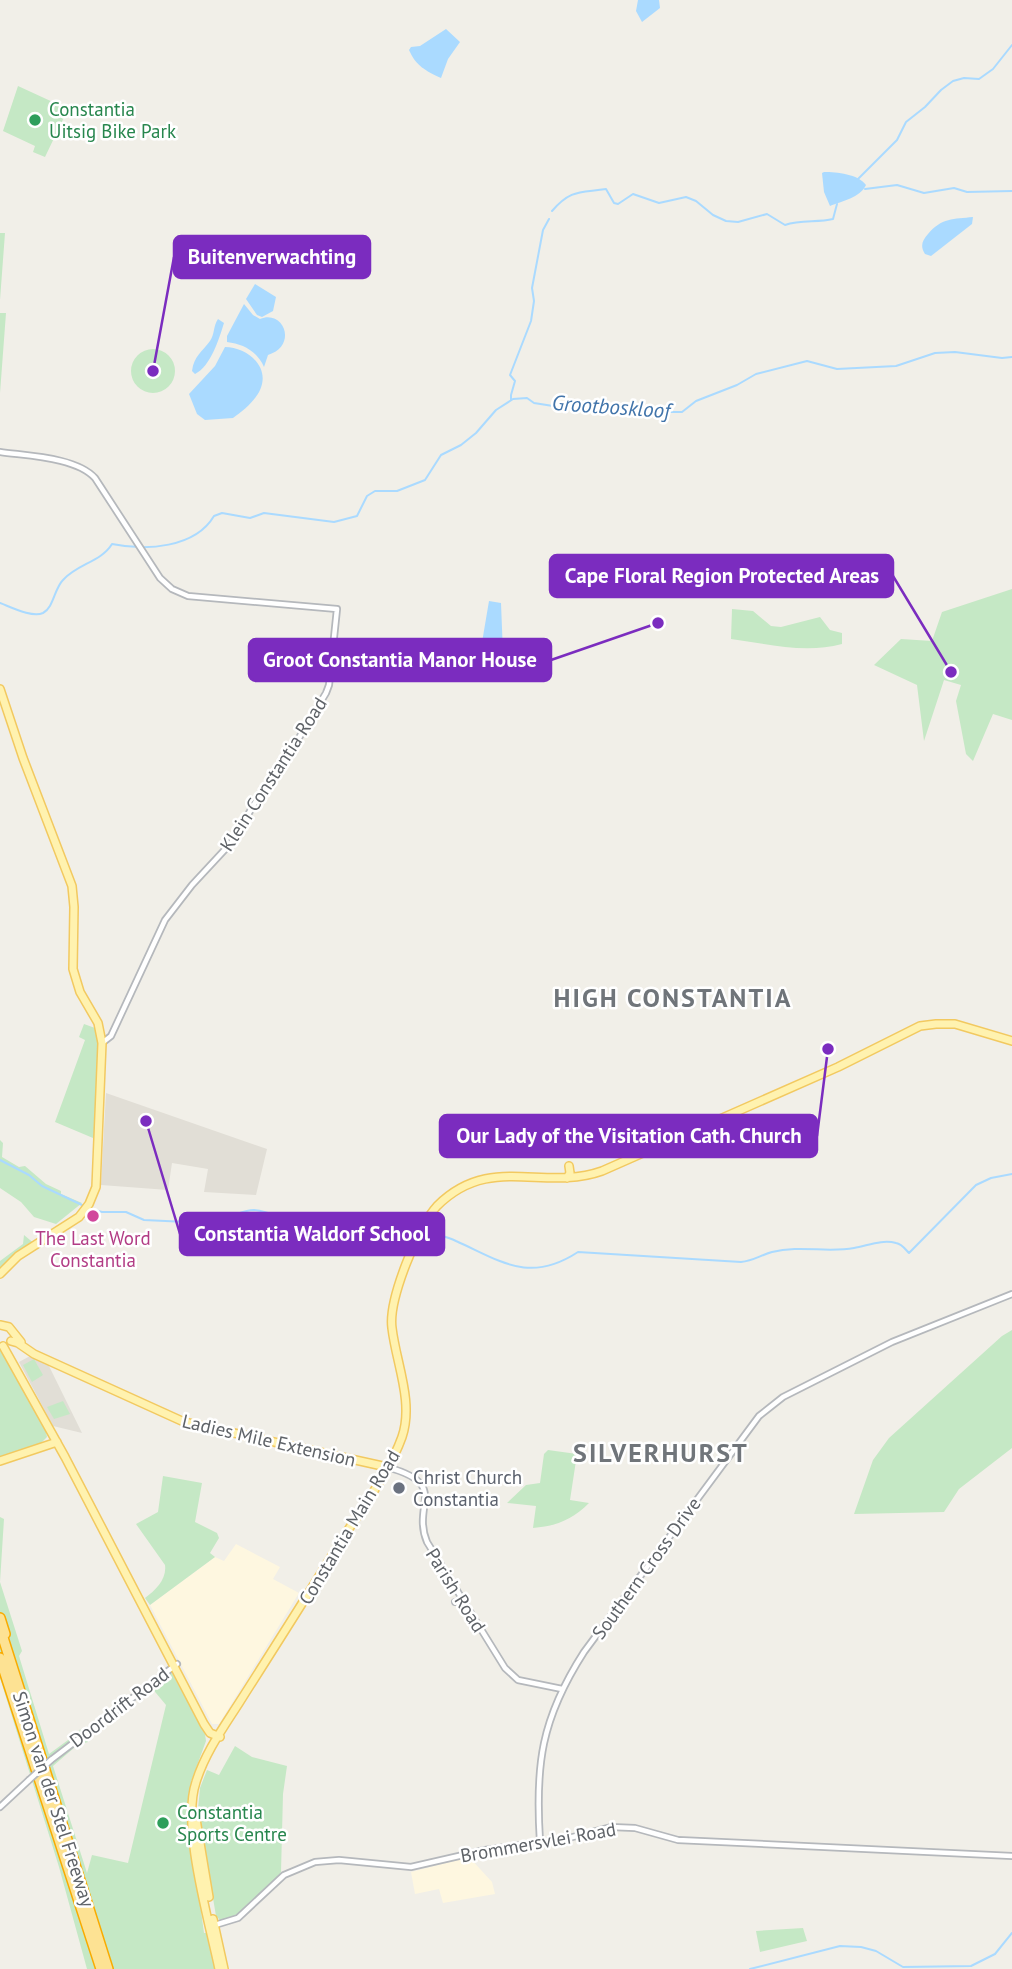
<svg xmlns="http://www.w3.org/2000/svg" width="1012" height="1969" font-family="'PT Sans',sans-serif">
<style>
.commercial{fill:#fef7e0}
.education{fill:#e1ded6}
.green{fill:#c5e8c5}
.water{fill:#aadaff}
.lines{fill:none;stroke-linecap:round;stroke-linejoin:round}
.stream{stroke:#aadaff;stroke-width:2}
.minor-casing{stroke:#b5b8bc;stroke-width:8}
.major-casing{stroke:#f2c960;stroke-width:10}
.highway-casing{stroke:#f9ab00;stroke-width:12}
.minor{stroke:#fff;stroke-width:4.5}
.major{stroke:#fff2af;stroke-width:7}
.highway{stroke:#fde293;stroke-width:9}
.minor-bridge-casing{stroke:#b5b8bc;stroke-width:8;stroke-linecap:butt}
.minor-bridge{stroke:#fff;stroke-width:4.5}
.leisure-dot{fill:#2e9e5b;stroke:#fff;stroke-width:2.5}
.hotel-dot{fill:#d1479c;stroke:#fff;stroke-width:2.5}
.worship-dot{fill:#6b7280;stroke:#fff;stroke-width:2.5}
.labels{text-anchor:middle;stroke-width:5;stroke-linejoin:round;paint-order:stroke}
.leisure-label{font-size:19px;fill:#27864d;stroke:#fff;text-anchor:start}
.street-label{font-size:19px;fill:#5f6368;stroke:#fff}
.hotel-label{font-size:19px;fill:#b23c85;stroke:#fff}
.worship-label{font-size:19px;fill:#5b616d;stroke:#fff;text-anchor:start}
.water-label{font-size:21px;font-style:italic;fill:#4174aa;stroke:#fff}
.district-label{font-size:26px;font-weight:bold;letter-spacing:2px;fill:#70757a;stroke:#fff}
.leader{fill:none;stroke:#7b2cbf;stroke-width:2.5}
.callout-dot{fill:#7b2cbf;stroke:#fff;stroke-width:2.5}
.callout{fill:#7b2cbf;stroke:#7b2cbf;stroke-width:2.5}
.callout-label{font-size:21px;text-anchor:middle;font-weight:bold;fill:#fff}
</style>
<rect width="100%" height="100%" fill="#f1efe8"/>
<!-- commercial -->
<path class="commercial" d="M236,1544L280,1567L273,1579L299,1593L219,1724H212L150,1605L215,1557L224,1561Z
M469,1857L492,1882L495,1894L443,1903L439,1889L415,1894L411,1872Z"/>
<!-- education -->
<path class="education" d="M106,1093L267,1149L256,1195L204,1192L208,1169L172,1163L168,1190L101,1185Z
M30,1356L48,1364L82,1433L53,1426L19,1362Z"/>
<!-- green -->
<path class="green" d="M18,86L68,109L45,157L33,152L35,146L3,131Z
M0,233H5L0,300Z
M0,313H6L0,393Z
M131 371a22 22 0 1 1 44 0a22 22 0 1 1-44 0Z
M1012,589V720L993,714L973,761L966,754L956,701L961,685L944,680L924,741L917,685L874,665L901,639L932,641L942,612Z
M732,609L753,611L771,626L781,627L820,617L830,630L842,633V644C805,654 769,644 731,639Z
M84,1024L95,1028L98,1036L95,1137L93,1138L55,1122L85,1040L79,1037Z
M0,1140L3,1143L2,1157L19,1167L25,1166L46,1184L61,1191V1194L82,1203L56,1224L34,1217L21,1202L0,1188Z
M24,1235L36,1245L0,1274V1261L23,1244Z
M1012,1330V1448L959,1489L944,1512L854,1514L873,1460L889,1438L1002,1336Z
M0,1346L45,1426L47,1437L37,1447L0,1461Z
M34,1359L43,1375L32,1382L23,1365Z
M63,1401L70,1414L54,1419L47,1407Z
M548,1450L577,1454L570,1500L589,1503C572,1520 556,1526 533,1528L536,1506L507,1503L526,1485L540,1483L544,1454Z
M163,1476L202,1483L195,1522L217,1533L219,1538L210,1553L215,1557L150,1605L145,1598C156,1590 167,1579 165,1565L136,1524L158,1512Z
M0,1517L4,1519L0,1582L22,1651L19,1656L49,1754L79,1732L80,1729L88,1742L84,1743L82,1741L53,1766L87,1873L92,1855L128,1863L166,1705L151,1687L172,1673L205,1734L206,1741L191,1782L188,1815L204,1933H208L215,1969H87L59,1867L0,1678Z
M235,1746L252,1757L287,1766L283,1794L281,1872C272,1889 240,1919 220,1920L216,1916L198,1809L200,1788L207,1770L219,1775Z
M803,1928L807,1941L760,1952L756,1931Z"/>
<!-- water -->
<path class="water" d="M638,0H659L660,8L642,22L636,11Z
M446,29L460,42L448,59L441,78C426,71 416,66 409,50L411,47L420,46Z
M824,172C837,172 858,174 866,185C860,198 842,201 830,206L824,192L822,173Z
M973,217L972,224L931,256L925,254C920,246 922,241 928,234C941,218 954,219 973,217Z
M255,284L276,297L273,311L262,317L257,315L246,299Z
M244,304L253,315L260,319C284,309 298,346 268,355L264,367C257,351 243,344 227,342V336Z
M218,319L224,323C219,339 211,366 195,374L192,371C194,356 202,352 210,341C215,334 213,326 218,319Z
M225,347C246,347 271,366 260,390C255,401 243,411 233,418L205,420L197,414L189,394L215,366Z
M489,601L501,603L503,654L512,663C511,684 496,686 481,676L478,666Z"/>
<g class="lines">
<!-- stream -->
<path class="stream" d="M858,179L897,140L906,122L925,107L941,90L953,81L964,78L979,79L993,69L1012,45
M865,189L897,185L924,193L954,188L967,192L1012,191
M552,211C571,189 580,193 606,189L614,203L618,204L633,194L659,203L686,197L696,201L713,215L726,221L738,222L767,214L785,225C801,219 817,223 833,219L837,204
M511,400V395L515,381L510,375L531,321L534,301L532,288L543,230L549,219
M0,603C11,607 32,618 43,613C54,607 54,589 63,580C77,564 101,562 112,544C146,551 195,548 214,516L222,513L250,518L264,513L334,522L357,516L367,496L375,491H397L425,480L441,455L461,445L476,433L496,410L513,399L527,398L534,403L553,406L574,403L630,406L657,412H682L696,401L737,385L756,374L807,361L837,369L896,366L935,353L955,352L1002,358L1012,357
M0,1160L29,1175L42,1186L82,1205
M91,1209L102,1212H126L144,1220L208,1223H214L217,1217C230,1220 240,1210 254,1210C273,1211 292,1225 311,1227C323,1228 332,1222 343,1221C367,1221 391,1224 414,1228
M425,1231C435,1235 446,1236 456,1241C501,1261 529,1284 578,1252L741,1262C753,1261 761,1255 772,1252C800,1245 828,1253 854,1248C867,1246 882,1239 896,1243C902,1244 905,1249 909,1253L976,1185L991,1178L1012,1174
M750,1969L840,1946L861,1947L876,1951L903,1967L971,1966L995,1954L1012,1933"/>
<defs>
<path id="minor" d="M0,452C27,456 76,457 95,478L160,578L172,589L188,596L337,609L329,685L326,693L288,756L262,791L231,843L192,885L165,920L111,1036L102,1043
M387,1467C451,1485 411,1504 427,1542L505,1668L518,1680L562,1689
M455,1602L462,1600
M51,1760L177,1664
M0,1807L29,1780
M540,1842C535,1765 541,1719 584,1652L759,1416L783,1397L892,1342L1012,1294
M215,1925L238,1918L284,1875L315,1862L339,1860L411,1867L485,1850L565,1839L611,1827L635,1828L678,1840L1012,1856"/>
<path id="major" d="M0,689L23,758L72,886L74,907L73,969L80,992L98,1023L102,1043L96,1187L89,1204L79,1217L18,1256L0,1274
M567,1178L570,1173L569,1166
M0,1325L9,1327L21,1342
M11,1341L18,1343L34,1354L184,1422L387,1467
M3,1346L65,1457L204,1724L210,1733L220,1737
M0,1461L57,1442
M196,1819L209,1897
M213,1919L224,1969
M219,1969C209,1921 181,1826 196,1782C205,1753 223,1728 239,1703C274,1648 309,1593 343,1538C363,1506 389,1473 402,1437C414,1402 396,1363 392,1328C388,1300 418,1227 437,1206C490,1153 543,1192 602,1171L838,1067L920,1026L936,1024H955L1012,1041"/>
<path id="highway" d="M0,1618L5,1634
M0,1628L108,1969
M0,1658L101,1969"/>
</defs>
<!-- minor casing -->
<use href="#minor" class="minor-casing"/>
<!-- major casing -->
<use href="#major" class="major-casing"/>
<!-- highway casing -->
<use href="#highway" class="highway-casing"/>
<!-- minor -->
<use href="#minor" class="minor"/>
<!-- major -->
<use href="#major" class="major"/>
<!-- highway -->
<use href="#highway" class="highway"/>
<defs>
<path id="minor-bridge" d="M29,1780L51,1760"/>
</defs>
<!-- minor-bridge casing -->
<use href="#minor-bridge" class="minor-bridge-casing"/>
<!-- minor-bridge -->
<use href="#minor-bridge" class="minor-bridge"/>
</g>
<!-- markers -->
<g class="leisure-dot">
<circle cx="35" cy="120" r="7"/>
<circle cx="163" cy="1823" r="7"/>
</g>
<circle class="hotel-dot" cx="93" cy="1216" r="7"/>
<circle class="worship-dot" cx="399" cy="1488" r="7"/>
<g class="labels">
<!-- leisure labels -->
<g class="leisure-label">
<text x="49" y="116">Constantia<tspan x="49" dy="22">Uitsig Bike Park</tspan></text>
<text x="177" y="1819">Constantia<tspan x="177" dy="22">Sports Centre</tspan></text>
</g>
<!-- street labels -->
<g class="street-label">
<text transform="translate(273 774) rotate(-57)" y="7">Klein Constantia Road</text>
<text transform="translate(269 1440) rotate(13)" y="7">Ladies Mile Extension</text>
<text transform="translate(349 1527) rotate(-59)" y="7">Constantia Main Road</text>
<text transform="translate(646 1568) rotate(-54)" y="7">Southern Cross Drive</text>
<text transform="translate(456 1590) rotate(58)" y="7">Parish Road</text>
<text transform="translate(119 1707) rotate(-37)" y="7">Doordrift Road</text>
<text transform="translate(54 1799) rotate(72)" y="7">Simon van der Stel Freeway</text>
<text transform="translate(538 1842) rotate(-10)" y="7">Brommersvlei Road</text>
</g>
<!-- hotel labels -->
<g class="hotel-label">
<text x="93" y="1245">The Last Word<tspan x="93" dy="22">Constantia</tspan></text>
</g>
<!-- worship labels -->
<g class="worship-label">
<text x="413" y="1484">Christ Church<tspan x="413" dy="22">Constantia</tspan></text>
</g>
<!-- water labels -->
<g class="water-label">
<text transform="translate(611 407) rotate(4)" y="7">Grootboskloof</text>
</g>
<!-- district labels -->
<g class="district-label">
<text x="673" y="1007">HIGH CONSTANTIA</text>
<text x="661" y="1462">SILVERHURST</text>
</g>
</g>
<!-- callouts -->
<path class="leader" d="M153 371L174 257M951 672L893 576M658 623L551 660M828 1049L817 1136M146 1121L180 1234"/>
<g class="callout-dot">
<circle cx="153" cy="371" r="7"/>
<circle cx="951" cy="672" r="7"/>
<circle cx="658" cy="623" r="7"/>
<circle cx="828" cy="1049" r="7"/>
<circle cx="146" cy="1121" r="7"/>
</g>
<g class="callout">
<rect x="174" y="236" width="196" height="42" rx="7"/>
<rect x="550" y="555" width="343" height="42" rx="7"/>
<rect x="249" y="639" width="302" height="42" rx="7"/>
<rect x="440" y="1115" width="377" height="42" rx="7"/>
<rect x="180" y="1213" width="264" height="42" rx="7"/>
</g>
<g class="callout-label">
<text x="272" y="264">Buitenverwachting</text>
<text x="722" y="583">Cape Floral Region Protected Areas</text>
<text x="400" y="667">Groot Constantia Manor House</text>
<text x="629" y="1143">Our Lady of the Visitation Cath. Church</text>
<text x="312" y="1241">Constantia Waldorf School</text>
</g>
</svg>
